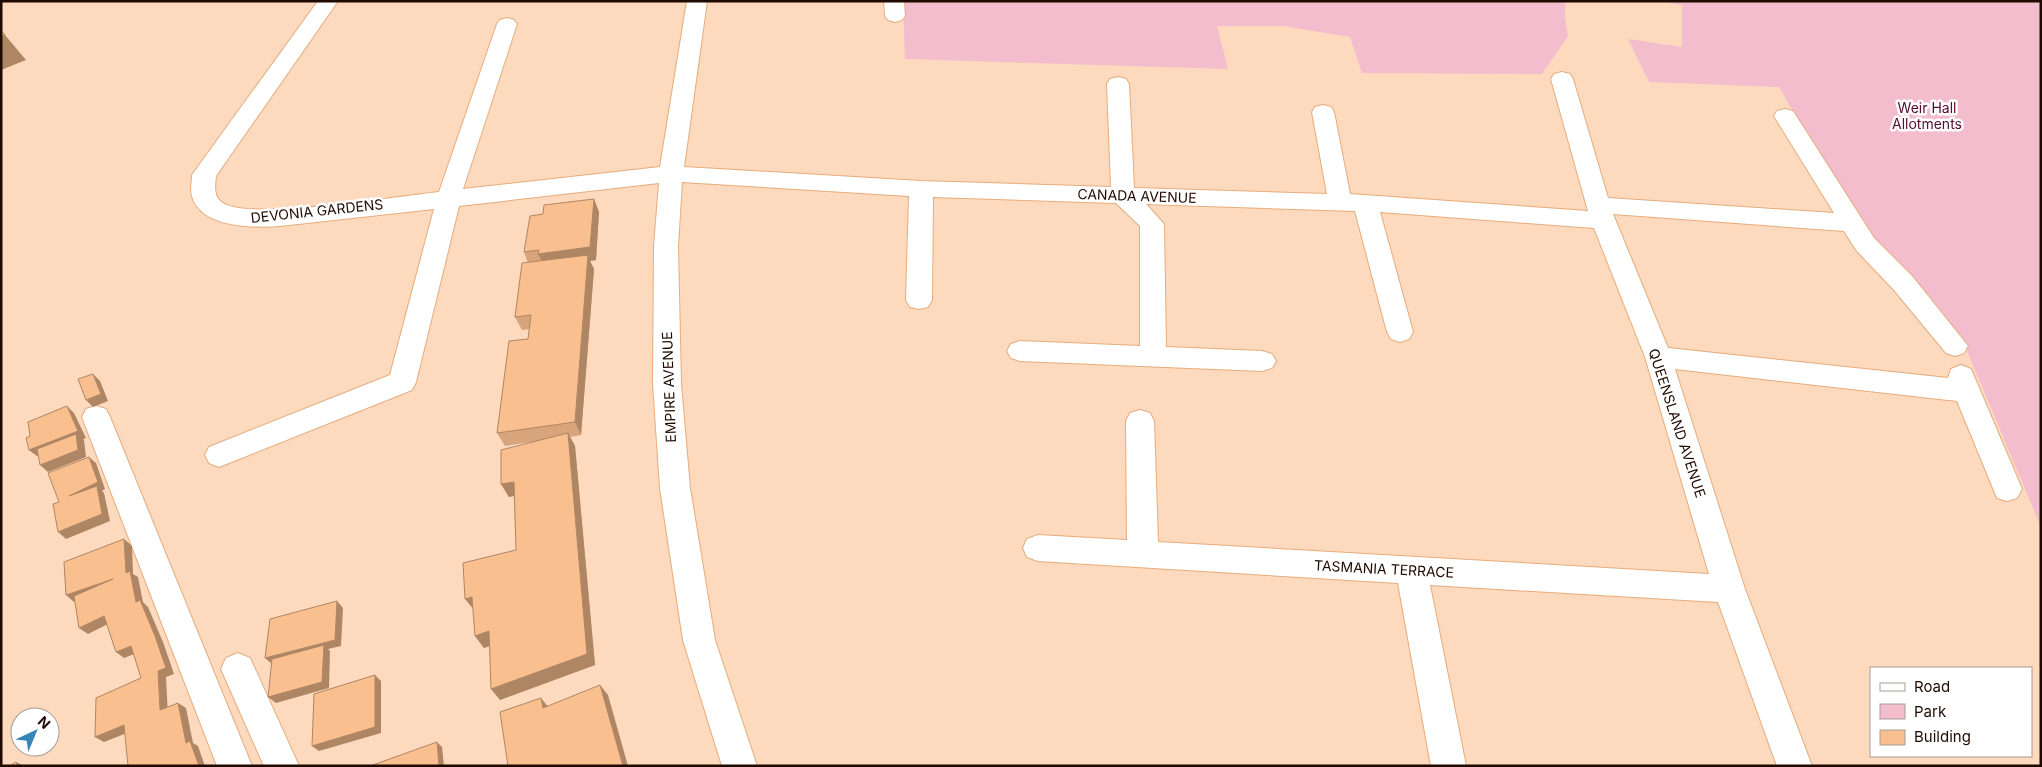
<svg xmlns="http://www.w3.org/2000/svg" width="2042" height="767" font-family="Inter,sans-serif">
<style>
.green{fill:#f3bdcd}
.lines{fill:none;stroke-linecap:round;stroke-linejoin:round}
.minor-casing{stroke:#e6ac7d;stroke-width:2}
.minor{fill:#fff;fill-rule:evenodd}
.wall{fill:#d7a47b}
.shaded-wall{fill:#af8664}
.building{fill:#fabf8f;stroke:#af8664}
.labels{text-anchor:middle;stroke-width:5;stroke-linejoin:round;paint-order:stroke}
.park-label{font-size:14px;fill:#540b2c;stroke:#fff}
.street-label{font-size:14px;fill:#1f0a00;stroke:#fff}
</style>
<rect width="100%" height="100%" fill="#fdd9bd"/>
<!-- green -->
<path class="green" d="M903,1H1565V18L1568,36L1542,74L1362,73L1350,37L1283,26H1217L1228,69L905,59Z
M1660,1H2041V527L1967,351L1922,293L1869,243L1779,87L1649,82L1628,39L1682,47V5Z"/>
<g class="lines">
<defs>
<path id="minor" d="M318,1H338L216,176C215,186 213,197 223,203C250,221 400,196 439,192L497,24L500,20L507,18L514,20L517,24L463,189L660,167L687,1H707L684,167L921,181L1111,187L1107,84L1110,79L1118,77L1126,79L1129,84L1134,188L1327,194L1312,112L1315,107L1323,105L1331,107L1334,112L1350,194L1588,211L1551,79L1554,74L1562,72L1570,74L1573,79L1608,198L1834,213L1774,116L1777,111L1785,109L1793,111L1874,238L1912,276L1968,346L1964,353L1955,356L1946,353L1894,290L1856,250L1844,231L1613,214L1668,348L1948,378L1951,369L1961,365L1971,369L2022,489L2017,498L2007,501L1997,498L1957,401L1675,369L1745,589L1812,766H1777L1718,602L1430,585L1466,766H1431L1398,583L1038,561L1027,557L1023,548L1027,539L1038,535L1127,540L1126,421L1130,413L1140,410L1150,413L1154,421L1158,542L1709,574L1645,357L1594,228L1380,212L1413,332L1409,339L1400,342L1391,339L1387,332L1355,211L1146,204L1164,224L1166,347L1262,351L1272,354L1276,361L1272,368L1262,371L1020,361L1011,358L1007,351L1011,344L1020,341L1140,346V226L1116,203L933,197L932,300L928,307L919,309L910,307L906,300L909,196L682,182L678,246L681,384L690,488L715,640L757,766H722L683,640L660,488L653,384L654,246L659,183L459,206L416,382L412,390L229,463L219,467L209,463L205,455L209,447L390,375L434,209L280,226C252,228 195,228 191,191C191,186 192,180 192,175Z
M884,1H904L905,16L902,20L895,22L888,20L885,16Z
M96,406L106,409L110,417L252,766H217L82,417L86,409Z
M238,653L250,658L299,766H264L221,669L226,658Z"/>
</defs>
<!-- minor casing -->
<use href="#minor" class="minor-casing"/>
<!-- minor -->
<use href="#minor" class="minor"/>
</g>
<!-- wall -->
<path class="wall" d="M594,199L599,212L596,260L590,261L594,269L581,435L570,437L575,446L595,665L500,700L489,646L484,648L475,636L516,550L514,496L509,497L501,484L531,442L505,446L497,433L528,339L530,329L522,330L515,317L528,263L524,252L543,214Z"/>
<!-- shaded-wall -->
<path class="shaded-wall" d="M5,35L26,60L1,70V36Z
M594,199L599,212L596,260L590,261L594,269L581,435L575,422L545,267L538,254Z
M93,374L100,381L108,401L93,407L86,400Z
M67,406L74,413L86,438L83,439L84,440L86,457L48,472L40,465L77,441L37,456L29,450Z
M568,433L575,446L595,665L500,700L491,689Z
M89,457L96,463L105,489L102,491L104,493L110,521L66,539L58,532L69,496Z
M514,482L522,494L509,497L501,484Z
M124,539L132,546L133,574L138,577L143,602L148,607L163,642L174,674L166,677L168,716L160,710L158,671L136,602L126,573Z
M113,579L74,602L66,595Z
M472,597L474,610L465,599Z
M337,601L343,608L341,646L328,649L330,651L329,688L276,703L268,697L272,664L265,658Z
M104,616L112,622L88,634L79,628Z
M489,631L498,643L484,648L475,636Z
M131,646L139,652L124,658L116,652Z
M375,675L381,681V733L319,751L312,746Z
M600,685L608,695L628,766H623Z
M541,698L549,708H543Z
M178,703L186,708L193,743L198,746L205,766H199L186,743Z
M124,725L132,731L104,742L95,737Z
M437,742L442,747L444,766H439Z
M16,762L24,766H18Z"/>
<!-- building -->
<path class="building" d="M1,30L5,35L1,36Z
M594,199L590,247L538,254L539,250L524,252L530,216L543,214L544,205Z
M588,255L575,422L497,433L509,341L528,339L531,315L515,317L522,263Z
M93,374L101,394L86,400L78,379Z
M67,406L78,431L29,450L26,438L30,436L28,422Z
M568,433L587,654L491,689L489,631L475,636L472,597L465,599L463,563L516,550L514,482L501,484V450Z
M76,434L78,450L40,465L37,449Z
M89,457L98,482L69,496L97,486L102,514L58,532L53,504L59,502L48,473Z
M124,539L126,573L130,571L136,602L140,600L155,636L166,668L158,671L160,710L178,703L186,743L190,741L199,766H128L124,725L95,737L96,698L141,678L131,646L116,652L104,616L79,628L74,596L113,579L66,595L64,562Z
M337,601L335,640L265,658L270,619Z
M324,645L322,682L268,697L272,659Z
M375,675V727L312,746L314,694Z
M600,685L623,766H508L500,712L541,698L543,708Z
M437,742L439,766H370Z
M16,762L18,766H10Z"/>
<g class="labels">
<!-- park labels -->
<g class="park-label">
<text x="1927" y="113">Weir Hall<tspan x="1927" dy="16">Allotments</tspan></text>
</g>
<!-- street labels -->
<g class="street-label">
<text transform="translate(1137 196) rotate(2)" y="5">CANADA AVENUE</text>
<text transform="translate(317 211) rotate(-6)" y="5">DEVONIA GARDENS</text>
<text transform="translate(669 387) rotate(-92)" y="5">EMPIRE AVENUE</text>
<text transform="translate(1677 423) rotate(72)" y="5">QUEENSLAND AVENUE</text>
<text transform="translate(1384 569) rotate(3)" y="5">TASMANIA TERRACE</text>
</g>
</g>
<!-- border -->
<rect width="2042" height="767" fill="none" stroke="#1f0a00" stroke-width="5"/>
<!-- legend -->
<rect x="1870" y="667" width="162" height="90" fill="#ffffff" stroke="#a59d99"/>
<rect x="1880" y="683" width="25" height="8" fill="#ffffff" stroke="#a59d99"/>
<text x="1914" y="692" font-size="15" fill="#1f0a00">Road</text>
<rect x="1880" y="704" width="25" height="15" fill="#f3bdcd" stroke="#a59d99"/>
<text x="1914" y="717" font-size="15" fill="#1f0a00">Park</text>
<rect x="1880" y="730" width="25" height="15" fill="#fabf8f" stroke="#a59d99"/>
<text x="1914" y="742" font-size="15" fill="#1f0a00">Building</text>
<!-- north arrow -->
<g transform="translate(35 732) rotate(44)"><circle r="24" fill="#ffffff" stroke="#a59d99"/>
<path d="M0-4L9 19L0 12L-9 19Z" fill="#3585b7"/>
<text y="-8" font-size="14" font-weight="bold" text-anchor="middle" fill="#1f0a00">N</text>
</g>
</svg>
